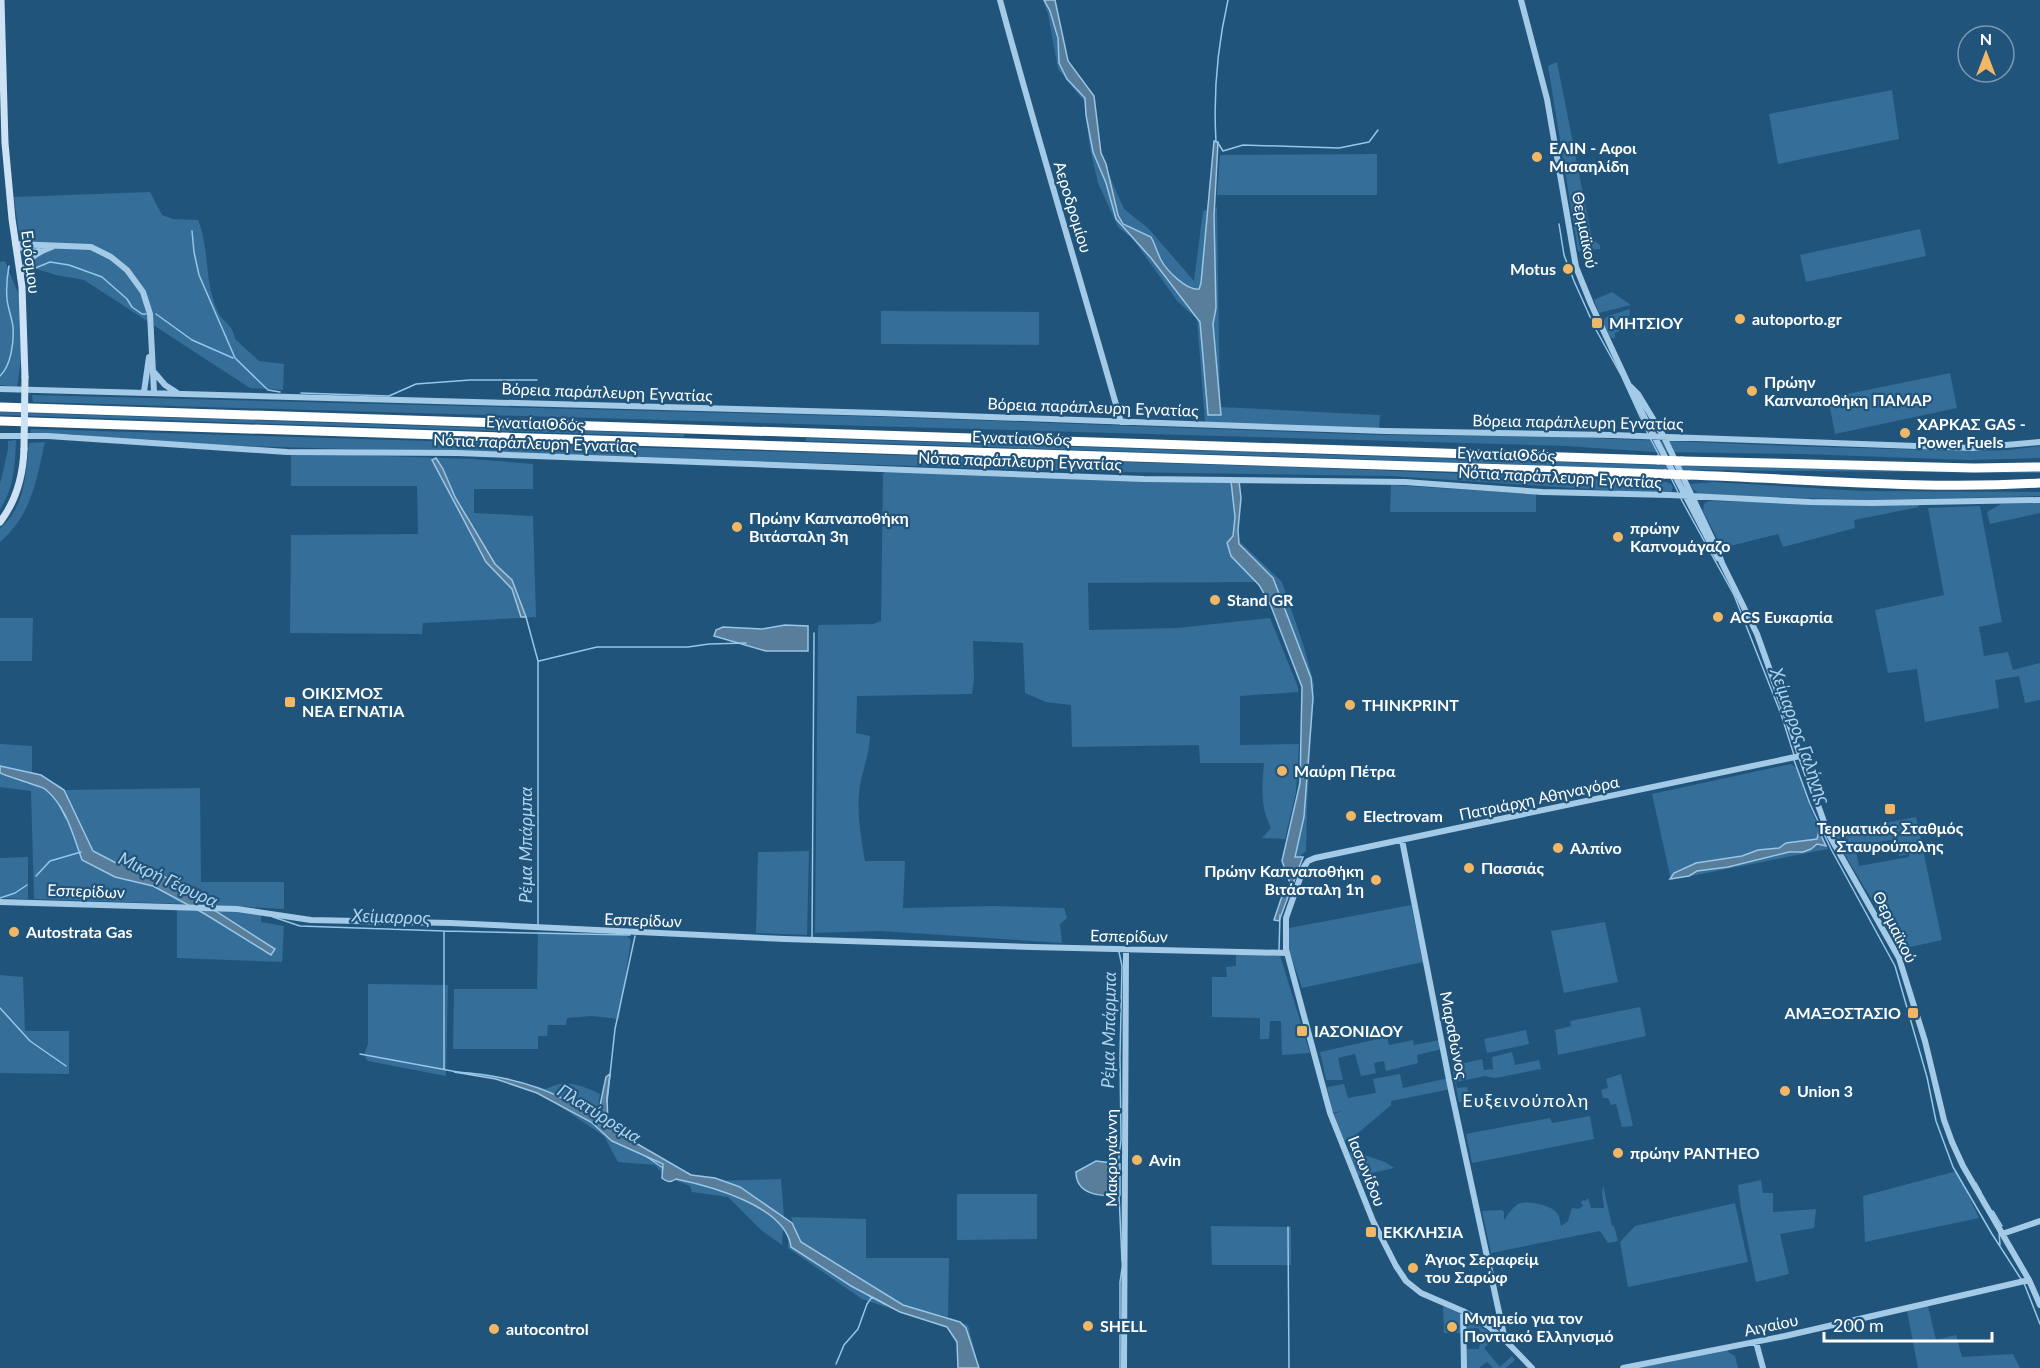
<svg xmlns="http://www.w3.org/2000/svg" width="2040" height="1368" font-family="Lato,sans-serif">
<style>
.green{fill:#346e99;fill-rule:evenodd}
.water{fill:#597e9b;stroke:#97c6e7;stroke-width:1.5}
.lines{fill:none;stroke-linecap:round;stroke-linejoin:round}
.stream{stroke:#97c6e7;stroke-width:1.5}
.tertiary{stroke:#a3cae6;stroke-width:6}
.secondary{stroke:#cde3f5;stroke-width:7}
.motorway{stroke:#fff;stroke-width:9}
.secondary-bridge{stroke:#cde3f5;stroke-width:7}
.motorway-bridge{stroke:#fff;stroke-width:9}
.poi-dot{fill:#f2b764;stroke:#21547b;stroke-width:2}
.labels{text-anchor:middle;stroke-width:4.5;stroke-linejoin:round;paint-order:stroke}
.poi-label{font-size:16px;font-weight:bold;fill:#fff;stroke:#21547b;text-anchor:start}
.street-label{font-size:16px;fill:#fff;stroke:#21547b}
.water-label{font-size:18px;font-style:italic;fill:#aed3ee;stroke:#21547b}
.neighbourhood-label{font-size:18px;letter-spacing:1.5px;fill:#fff;stroke:#21547b}
</style>
<rect width="100%" height="100%" fill="#21547b"/>
<!-- green -->
<path class="green" d="M1043,0H1055L1068,63L1094,101L1098,149L1124,209L1148,228L1194,281L1203,211L1217,207L1220,407L1380,415L1379,429L1205,422L1197,319L1178,302L1133,239L1118,227L1098,183L1090,148L1084,101L1058,69L1048,14Z
M1557,62L1592,239L1600,245V249L1578,251L1548,66Z
M1892,90L1899,139L1778,164L1769,114Z
M1377,154V195H1217L1220,155Z
M150,192L162,215L173,219L198,220C210,249 204,283 218,312C224,324 233,324 235,339L259,361L284,364L283,390L250,388L84,280L56,275L27,266L30,243L19,234L14,197Z
M1920,229L1926,256L1806,282L1800,255Z
M5,261L20,298L22,352L17,387L0,385V262Z
M1612,292L1631,305L1599,313L1594,300Z
M1630,309L1629,318L1639,324L1632,331L1629,327L1615,333V338H1611L1601,322L1608,316Z
M881,311L1039,312V345L881,344Z
M1950,373L1957,408L1835,434L1828,398Z
M32,395L889,417L1380,435L1566,437L1790,446L1967,451L2009,450L2040,446V458L1968,460L1803,454L1654,452L1567,446L33,402Z
M0,412L684,434V437L0,415Z
M31,429L1321,468L1666,482L1671,484L1673,487L1671,493L1634,492L1391,476L1119,472L141,443L72,434L30,435Z
M806,438L1685,466L2040,471V473L1687,470L806,441Z
M16,440C15,466 14,488 0,510V484L8,450V441Z
M45,442C36,481 32,514 0,542V528C25,508 26,473 29,443Z
M291,453L473,459L533,464V489H474V513L533,516L536,617L423,623L422,634L290,633L291,535L418,534L417,486H291Z
M886,471L1231,481L1237,485V539L1282,582L1304,647L1314,684L1307,808L1306,851L1298,858H1293L1306,685L1274,599L1258,582L1088,583L1089,630L1177,628L1270,618L1298,687V692L1240,696V745L1299,744L1296,792L1285,839L1262,838L1271,828C1260,808 1262,785 1264,763H1200L1199,745L1072,747L1071,705L1046,702L1025,693L1023,643L973,641L974,680L972,694L857,696L856,733L870,736C869,756 863,768 860,786C856,810 861,838 865,861H905L903,908L993,906L1064,908L1067,918L1060,924L1062,943L881,931L815,933L818,627L819,625L873,624L881,621L883,474Z
M1713,482L1862,491L2040,492V496L1877,500L1700,495L1694,490L1690,484Z
M1391,485L1536,494V512H1390Z
M1708,501L1918,505L1919,507L1854,520L1855,528L1783,547L1778,534L1722,548L1703,511L1704,504Z
M2040,503V513L1990,524L1987,512L2001,504Z
M1980,506L2002,622L1979,627L1984,656L2008,652L2013,670L2040,663V700L2025,703L2019,676L1995,680L1999,708L1925,722L1917,669L1888,673L1875,610L1944,595L1928,508Z
M0,618H33L32,661H0Z
M0,744L32,746V774L61,786L63,790L200,788L201,882H284V909L213,905L223,911L261,914V922L284,926L282,962L177,958V910H194L186,904L34,899L31,791L0,787Z
M1791,764L1797,768L1809,805L1828,849L1671,880L1652,794Z
M1916,817L1942,940L1901,949L1832,833ZM1896,839L1899,856L1909,854V857L1859,866L1855,846Z
M809,851L807,935L756,933L758,852Z
M28,857V899L0,898V858Z
M1411,905L1423,962L1302,988L1289,950V928Z
M1605,922L1618,982L1564,993L1551,931Z
M538,932L626,935L631,940L619,1019L591,1016L567,1018L566,1025H548L547,1036H538V1049H453L454,989H537Z
M1236,955H1280L1310,1053L1282,1055L1281,1021H1270L1269,1039H1260V1018L1212,1017V977H1227L1226,967L1236,966Z
M0,975L23,977L25,1031H69V1074L0,1073Z
M368,984L448,985L446,1076L368,1061L364,1055L368,1044Z
M1640,1007L1646,1036L1558,1055L1555,1030L1571,1026L1570,1021Z
M1526,1030L1529,1044L1487,1053L1484,1039Z
M1387,1037L1389,1045L1413,1040L1414,1045L1440,1040L1442,1049L1417,1055L1418,1063L1386,1071L1384,1061L1374,1063L1376,1073L1361,1076L1355,1054L1338,1058L1343,1080H1326L1320,1052Z
M1512,1052L1515,1065L1539,1060L1541,1069L1495,1078L1485,1076L1456,1082L1457,1088L1467,1087L1469,1096L1464,1097L1465,1102H1459L1452,1066L1482,1059L1484,1070L1493,1069L1492,1057Z
M454,1071L488,1074L546,1089C566,1078 582,1086 600,1094L597,1113L647,1153L707,1181L781,1179L784,1217L782,1245L761,1230L728,1197L692,1192L690,1186L666,1177L655,1165L618,1162L604,1136L540,1093L493,1079Z
M1400,1074L1403,1088L1449,1078L1451,1089L1391,1101V1105L1351,1139L1344,1141L1334,1114L1342,1111L1333,1113L1327,1087L1344,1084L1348,1098L1376,1093L1373,1079Z
M1621,1074L1633,1126L1622,1127L1616,1104L1611,1105L1608,1098H1603L1601,1090L1608,1088L1606,1079Z
M1590,1116L1594,1139L1472,1163L1466,1134L1550,1118L1552,1123Z
M1352,1151L1385,1162L1394,1168L1358,1176L1349,1152Z
M1957,1171L1979,1218L1865,1242L1863,1196Z
M1761,1180L1763,1193H1773V1212L1816,1209L1814,1228L1780,1234L1789,1274L1756,1282L1741,1209L1738,1185Z
M1603,1185L1612,1226H1614L1618,1241L1608,1243L1600,1231L1491,1253L1482,1211L1502,1210L1504,1212V1220C1508,1215 1513,1205 1521,1203C1529,1201 1551,1205 1557,1213C1560,1217 1560,1222 1561,1226L1568,1221L1572,1208L1578,1209L1583,1206L1581,1202L1583,1200L1585,1201L1588,1198L1591,1208H1604L1602,1193Z
M957,1194H1037V1239L957,1240Z
M1735,1203L1748,1262L1628,1287L1620,1242L1635,1226Z
M791,1217L866,1219V1258H949L948,1317L920,1310L968,1325L979,1368H960L959,1333L950,1328L862,1299L788,1248L789,1221L793,1223Z
M1211,1226L1291,1227V1265H1212Z
M1443,1306L1462,1314L1461,1333H1444Z
M1928,1306L1936,1340L1956,1335L1962,1357L2013,1354L2020,1368H1918L1907,1311Z
M1465,1316L1496,1337L1484,1348L1500,1367L1512,1356L1515,1360L1506,1368H1493L1487,1362L1479,1368H1466V1349H1479L1481,1333L1478,1328L1465,1329Z
M1728,1349V1352L1735,1356L1738,1368H1637Z"/>
<!-- water -->
<path class="water" d="M1044,0H1055L1068,61L1094,96L1101,153L1106,164L1118,215L1123,224L1151,237C1155,244 1157,252 1161,260C1167,271 1187,291 1199,289L1201,283L1214,141L1218,142L1214,216L1216,308L1213,324L1221,415H1208L1200,322L1151,258L1116,219L1106,183L1093,152L1086,115L1085,98L1067,79L1059,63L1058,38L1050,11Z
M436,458L443,469L455,497L495,564L512,580L526,617H521L512,589L486,562L432,460Z
M1231,481H1239L1241,498L1238,530L1239,544L1273,578L1311,678L1313,698L1304,817L1295,857H1303L1279,921L1274,920L1281,899L1290,883L1282,861L1300,783L1302,687L1271,606L1259,585L1231,556L1227,543L1233,536L1235,517Z
M785,625L808,626V651H766L714,636L716,630L723,627L762,629Z
M0,766L41,775L64,790L93,851L118,864L159,872L175,885L275,949L271,955L205,914L153,886L115,877L82,860C73,835 66,806 45,789C41,786 8,777 0,773Z
M1819,831L1826,846L1817,844L1811,849L1803,852H1789L1728,867L1697,871L1689,876L1670,879L1674,873L1696,863L1742,856L1758,850L1779,848L1786,843L1817,839Z
M454,1072C491,1074 531,1082 564,1099C576,1105 586,1113 597,1120L606,1077L610,1074L607,1097L608,1127L691,1175L715,1178L740,1187L792,1223L801,1242L903,1305L960,1322L966,1328L979,1368H958L957,1342L947,1327L900,1312L851,1286L791,1247C786,1206 710,1186 676,1179C670,1183 667,1182 662,1178L663,1164L612,1141L591,1122L537,1093L496,1079Z
M1096,1161L1120,1164V1195C1101,1197 1076,1195 1076,1172Z"/>
<g class="lines">
<!-- stream -->
<path class="stream" d="M1216,142C1213,92 1217,48 1228,0
M1218,143L1223,151L1243,145L1339,148L1369,142L1378,130
M1559,224L1564,255L1574,281L1595,328L1621,375L1648,434
M192,231L194,252L199,275L235,358L268,390L280,392
M33,269L50,262L69,265L102,277L127,299L132,307L142,314H146
M156,314L192,340L233,358
M0,376C11,366 14,342 13,327C12,318 8,309 7,299C6,288 7,277 9,266
M301,393L389,396L416,384L470,380H537
M1650,438L1659,455
M1671,478L1678,492
M1681,499L1734,595L1781,714L1794,755
M526,617L538,661V926
M539,661L597,647H688L709,644L746,643
M1794,760L1810,804L1831,849L1895,966L1927,1077L1936,1121L1953,1167L1992,1234L2021,1279
M60,806L66,818
M36,876L50,861L81,852
M0,898L15,893L27,885
M273,917L300,926L444,931V1069
M444,931L630,935
M812,938L814,633
M1279,950L1280,915
M0,1008L30,1041L66,1066
M360,1054L463,1073
M607,1102L615,1029L635,936
M647,1157L663,1168
M1118,1165L1121,1140L1120,1057L1122,966L1119,952
M1976,1183L1981,1192
M1119,1195L1122,1261
M1993,1211L2002,1226
M1288,1227L1289,1368
M1999,1232L2000,1245
M2024,1283L2040,1324
M868,1295L885,1304
M836,1364L844,1345L858,1329L867,1304L872,1297
M1120,1368V1282L1122,1269"/>
<!-- tertiary -->
<path class="tertiary" d="M1000,0C1038,141 1081,281 1121,422
M1521,0L1547,99L1576,267L1591,304L1640,409L1718,558
M15,244L91,247L111,257L127,270L143,292L150,314L154,392
M16,244L28,252L39,251
M20,277C27,259 35,253 52,247
M153,371L165,385L176,392
M1630,386L1638,394L1664,437L1717,549L1722,563L1757,634L1828,833L1899,958L1925,1041L1944,1120L1952,1142L1963,1166L2029,1280L2040,1305
M0,389L880,413L1385,431L1612,435L1972,448L2040,442
M144,392L149,357
M0,436H48L287,452L458,453L1144,479L1405,482L1542,492L1670,495L1810,502L1871,503L2040,500
M1402,840L1451,1090L1505,1340
M0,902L237,909L311,920L451,923L785,939L1032,947L1287,953
M2002,1234L2040,1221
M1463,1311L1464,1368
M1756,1342L1763,1368
M1124,1368L1126,949
M1532,1368L1505,1340L1488,1326L1465,1312L1421,1293L1406,1281L1396,1266L1373,1221L1330,1113L1286,949V918L1304,867L1308,861L1315,858L1800,756
M1623,1368L1785,1336L2029,1280"/>
<!-- secondary -->
<path class="secondary" d="M1,0L5,143L12,219L22,287L25,377
M0,522C17,500 23,476 24,449"/>
<!-- motorway -->
<path class="motorway" d="M0,407L1658,460
M0,421L1665,474
M1682,461L1974,468L2040,467
M1689,475C1806,479 1923,490 2040,483"/>
<!-- secondary-bridge -->
<path class="secondary-bridge" d="M24,449L25,377"/>
<!-- motorway-bridge -->
<path class="motorway-bridge" d="M1658,460L1682,461
M1665,474L1689,475"/>
</g>
<!-- markers -->
<g class="poi-dot">
<circle cx="1537" cy="157" r="6"/>
<circle cx="1568" cy="269" r="6"/>
<circle cx="1740" cy="319" r="6"/>
<rect x="1591" y="317" width="12" height="12" rx="3"/>
<circle cx="1752" cy="391" r="6"/>
<circle cx="1905" cy="433" r="6"/>
<circle cx="737" cy="527" r="6"/>
<circle cx="1618" cy="537" r="6"/>
<circle cx="1215" cy="600" r="6"/>
<circle cx="1718" cy="617" r="6"/>
<rect x="284" y="696" width="12" height="12" rx="3"/>
<circle cx="1350" cy="705" r="6"/>
<circle cx="1282" cy="771" r="6"/>
<rect x="1884" y="803" width="12" height="12" rx="3"/>
<circle cx="1351" cy="816" r="6"/>
<circle cx="1558" cy="848" r="6"/>
<circle cx="1469" cy="868" r="6"/>
<circle cx="1376" cy="880" r="6"/>
<circle cx="14" cy="932" r="6"/>
<rect x="1907" y="1007" width="12" height="12" rx="3"/>
<rect x="1296" y="1025" width="12" height="12" rx="3"/>
<circle cx="1785" cy="1091" r="6"/>
<circle cx="1618" cy="1153" r="6"/>
<circle cx="1137" cy="1160" r="6"/>
<rect x="1365" y="1226" width="12" height="12" rx="3"/>
<circle cx="1413" cy="1268" r="6"/>
<circle cx="1088" cy="1326" r="6"/>
<circle cx="1452" cy="1327" r="6"/>
<circle cx="494" cy="1329" r="6"/>
</g>
<g class="labels">
<!-- poi labels -->
<g class="poi-label">
<text x="1549" y="154">ΕΛΙΝ - Αφοι<tspan x="1549" dy="18">Μισαηλίδη</tspan></text>
<text x="1556" y="275" text-anchor="end">Motus</text>
<text x="1752" y="325">autoporto.gr</text>
<text x="1609" y="329">ΜΗΤΣΙΟΥ</text>
<text x="1764" y="388">Πρώην<tspan x="1764" dy="18">Καπναποθήκη ΠΑΜΑΡ</tspan></text>
<text x="1917" y="430">ΧΑΡΚΑΣ GAS -<tspan x="1917" dy="18">Power Fuels</tspan></text>
<text x="749" y="524">Πρώην Καπναποθήκη<tspan x="749" dy="18">Βιτάσταλη 3η</tspan></text>
<text x="1630" y="534">πρώην<tspan x="1630" dy="18">Καπνομάγαζο</tspan></text>
<text x="1227" y="606">Stand GR</text>
<text x="1730" y="623">ACS Ευκαρπία</text>
<text x="302" y="699">ΟΙΚΙΣΜΟΣ<tspan x="302" dy="18">ΝΕΑ ΕΓΝΑΤΙΑ</tspan></text>
<text x="1362" y="711">THINKPRINT</text>
<text x="1294" y="777">Μαύρη Πέτρα</text>
<text x="1363" y="822">Electrovam</text>
<text x="1890" y="834" text-anchor="middle">Τερματικός Σταθμός<tspan x="1890" dy="18">Σταυρούπολης</tspan></text>
<text x="1570" y="854">Αλπίνο</text>
<text x="1481" y="874">Πασσιάς</text>
<text x="1364" y="877" text-anchor="end">Πρώην Καπναποθήκη<tspan x="1364" dy="18">Βιτάσταλη 1η</tspan></text>
<text x="26" y="938">Autostrata Gas</text>
<text x="1901" y="1019" text-anchor="end">ΑΜΑΞΟΣΤΑΣΙΟ</text>
<text x="1314" y="1037">ΙΑΣΟΝΙΔΟΥ</text>
<text x="1797" y="1097">Union 3</text>
<text x="1630" y="1159">πρώην PANTHEO</text>
<text x="1149" y="1166">Avin</text>
<text x="1383" y="1238">ΕΚΚΛΗΣΙΑ</text>
<text x="1425" y="1265">Άγιος Σεραφείμ<tspan x="1425" dy="18">του Σαρώφ</tspan></text>
<text x="1464" y="1324">Μνημείο για τον<tspan x="1464" dy="18">Ποντιακό Ελληνισμό</tspan></text>
<text x="1100" y="1332">SHELL</text>
<text x="506" y="1335">autocontrol</text>
</g>
<!-- street labels -->
<g class="street-label">
<text transform="translate(1073 207) rotate(73)" y="6">Αεροδρομίου</text>
<text transform="translate(1585 230) rotate(79)" y="6">Θερμαϊκού</text>
<text transform="translate(31 262) rotate(83)" y="6">Ευόσμου</text>
<text transform="translate(607 392) rotate(2)" y="6">Βόρεια παράπλευρη Εγνατίας</text>
<text transform="translate(1093 407) rotate(2)" y="6">Βόρεια παράπλευρη Εγνατίας</text>
<text transform="translate(1578 422) rotate(1)" y="6">Βόρεια παράπλευρη Εγνατίας</text>
<text transform="translate(535 423) rotate(2)" y="6">Εγνατία Οδός</text>
<text transform="translate(1021 438) rotate(2)" y="6">Εγνατία Οδός</text>
<text transform="translate(535 443) rotate(2)" y="6">Νότια παράπλευρη Εγνατίας</text>
<text transform="translate(1506 454) rotate(2)" y="6">Εγνατία Οδός</text>
<text transform="translate(1020 461) rotate(2)" y="6">Νότια παράπλευρη Εγνατίας</text>
<text transform="translate(1560 477) rotate(3)" y="6">Νότια παράπλευρη Εγνατίας</text>
<text transform="translate(1539 798) rotate(-12)" y="6">Πατριάρχη Αθηναγόρα</text>
<text transform="translate(86 891) rotate(2)" y="6">Εσπερίδων</text>
<text transform="translate(643 920) rotate(2)" y="6">Εσπερίδων</text>
<text transform="translate(1895 927) rotate(63)" y="6">Θερμαϊκού</text>
<text transform="translate(1129 936) rotate(1)" y="6">Εσπερίδων</text>
<text transform="translate(1454 1035) rotate(79)" y="6">Μαραθώνος</text>
<text transform="translate(1111 1158) rotate(-90)" y="6">Μακρυγιάννη</text>
<text transform="translate(1367 1171) rotate(68)" y="6">Ιασωνίδου</text>
<text transform="translate(1771 1325) rotate(-12)" y="6">Αιγαίου</text>
</g>
<!-- water labels -->
<g class="water-label">
<text transform="translate(1800 736) rotate(70)" y="6">Χείμαρρος Γαλήνης</text>
<text transform="translate(526 845) rotate(-90)" y="6">Ρέμα Μπάρμπα</text>
<text transform="translate(168 880) rotate(25)" y="6">Μικρή Γέφυρα</text>
<text transform="translate(391 917) rotate(2)" y="6">Χείμαρρος</text>
<text transform="translate(1109 1030) rotate(-89)" y="6">Ρέμα Μπάρμπα</text>
<text transform="translate(599 1114) rotate(32)" y="6">Πλατύρρεμα</text>
</g>
<!-- neighbourhood labels -->
<g class="neighbourhood-label">
<text x="1526" y="1107">Ευξεινούπολη</text>
</g>
</g>
<!-- north arrow -->
<g transform="translate(1986 54)"><circle r="28" fill="#21547b" stroke="#7a98b0" stroke-width="1.5"/>
<path d="M0-4.5L10 22L0 15L-10 22Z" fill="#f2b764"/>
<text y="-9" font-size="16" font-weight="bold" text-anchor="middle" fill="#ffffff">N</text>
</g>
<!-- scale -->
<path d="M1824 1332v9h168v-9" fill="none" stroke="#ffffff" stroke-width="3"/>
<text x="1833" y="1332" font-size="18" fill="#ffffff" stroke="#21547b" stroke-width="4.5" paint-order="stroke">200 m</text>
</svg>
